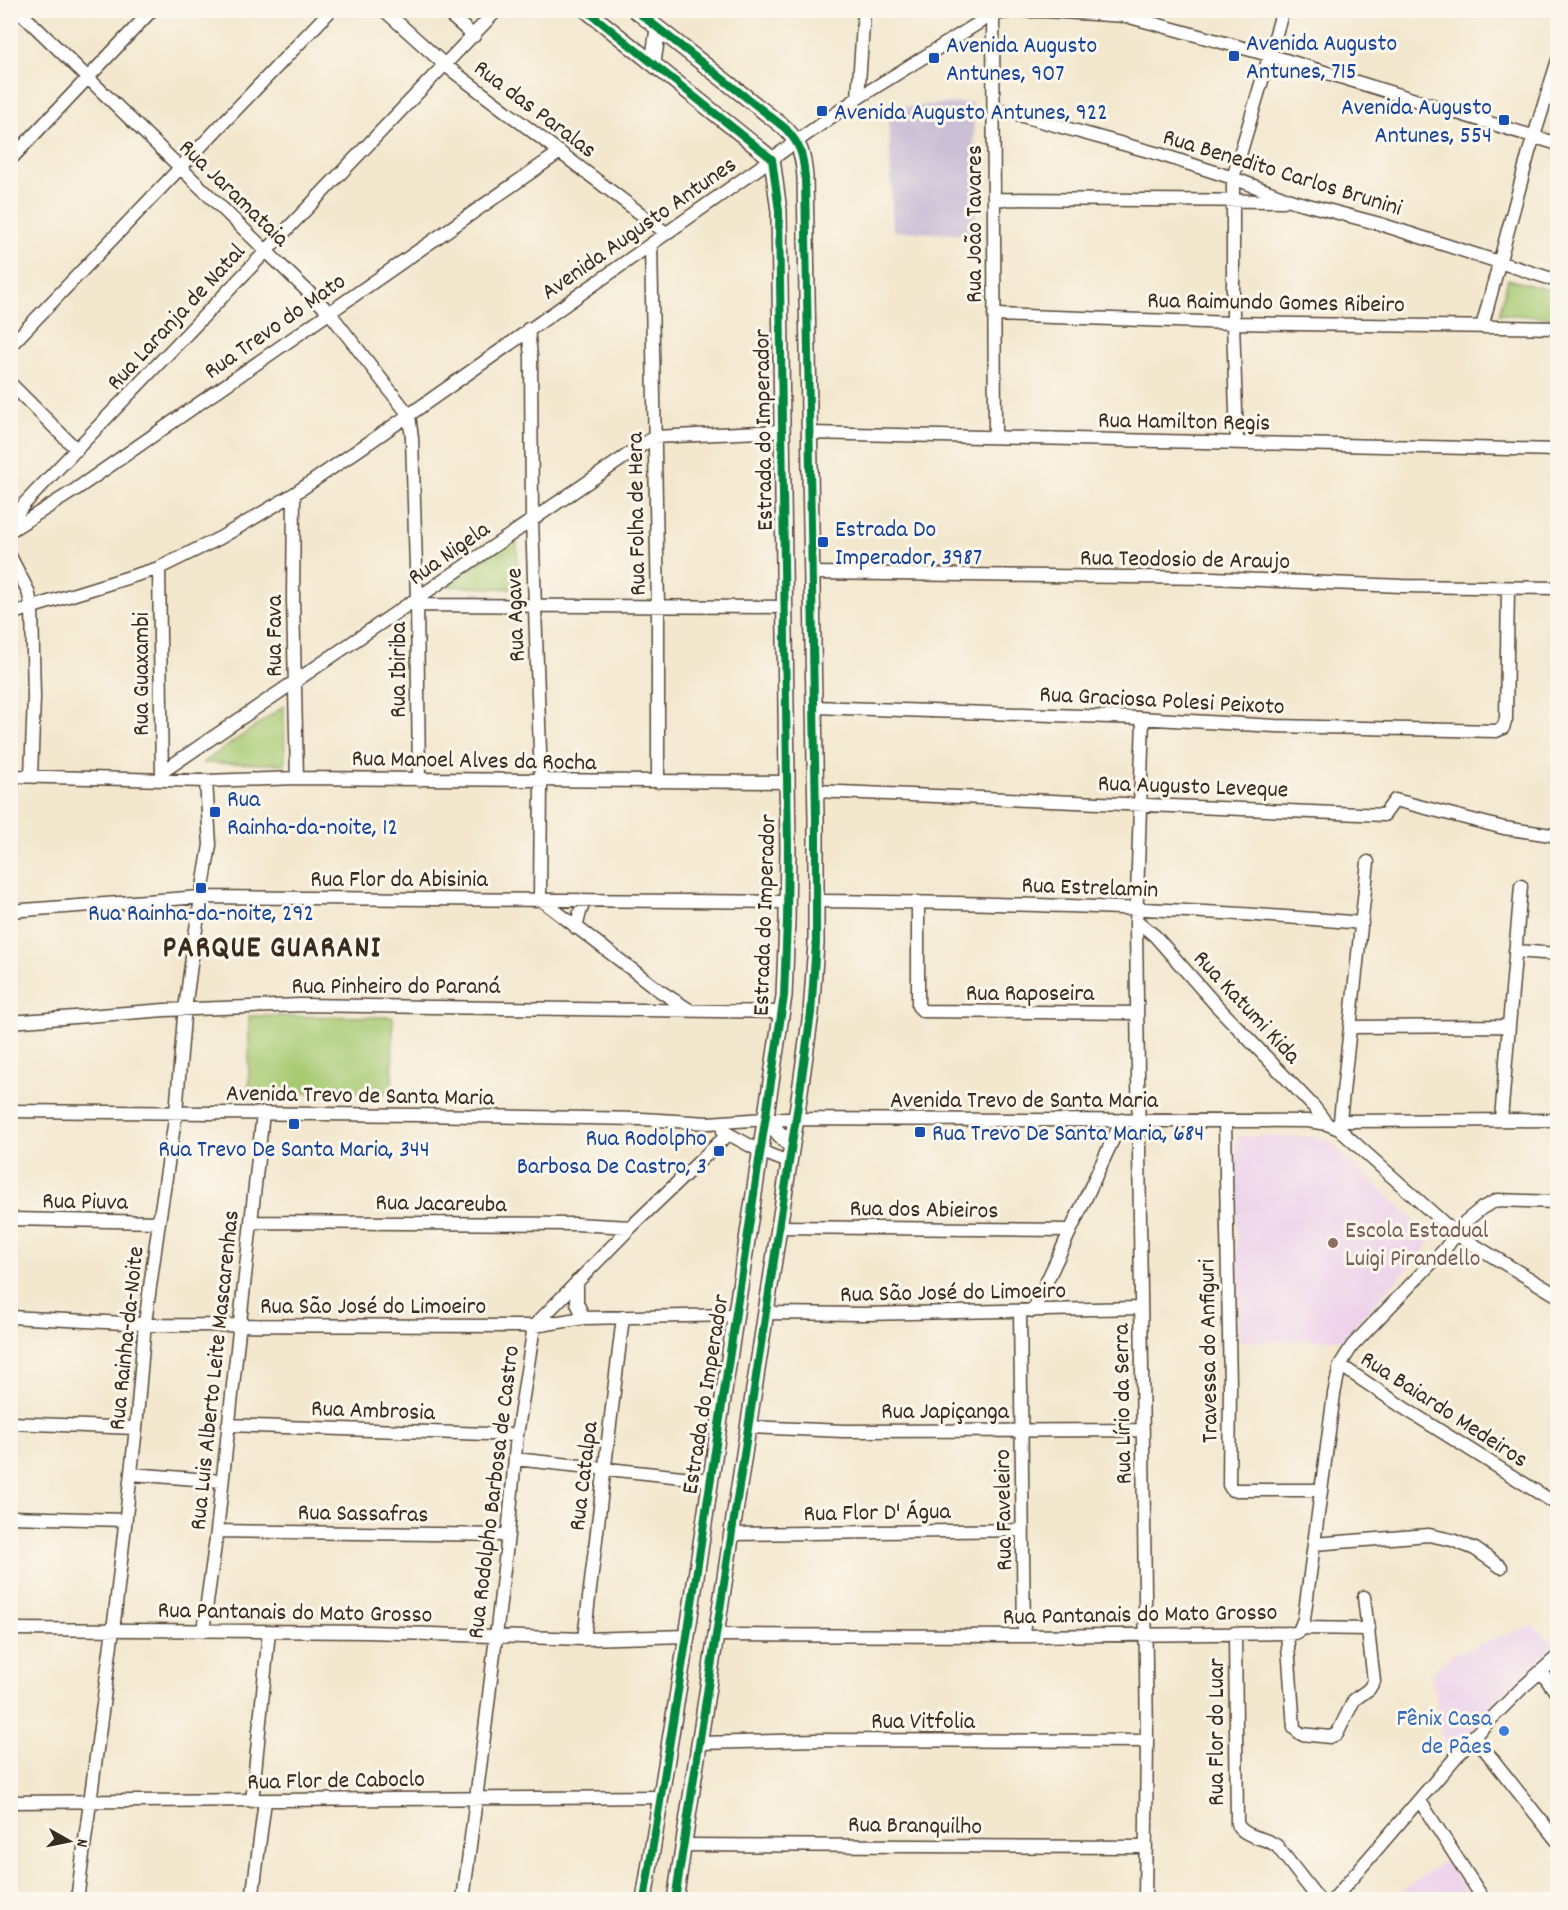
<svg xmlns="http://www.w3.org/2000/svg" width="1568" height="1910" font-family="Dekko,sans-serif">
<style>
.built{fill:#ecd1ea}
.industrial{fill:#cbbfd5}
.green{fill:#a8ca73;stroke:#727a48;stroke-width:1.5}
.lines{fill:none;stroke-linecap:round;stroke-linejoin:round}
.minor-casing{stroke:#574638;stroke-width:15}
.major-casing{stroke:#574638;stroke-width:18}
.minor{stroke:#fff;stroke-width:12}
.major{stroke:#fff;stroke-width:15}
.cycleway-casing{stroke:#fbf7ec;stroke-width:11}
.cycleway{stroke:#00873e;stroke-width:8}
.transit-dot{fill:#1a4fb4;stroke:#fbf7ec;stroke-width:2}
.education-dot{fill:#8d6e63;stroke:#fbf7ec;stroke-width:2}
.shop-dot{fill:#3f7fe0;stroke:#fbf7ec;stroke-width:2}
.labels{text-anchor:middle;stroke-width:6;stroke-linejoin:round;paint-order:stroke}
.transit-label{font-size:24px;fill:#164399;stroke:#fbf7ec;text-anchor:start}
.street-label{font-size:24px;fill:#3b2a1e;stroke:#fbf7ec}
.education-label{font-size:24px;fill:#785e54;stroke:#fbf7ec;text-anchor:start}
.shop-label{font-size:24px;fill:#366cbe;stroke:#fbf7ec;text-anchor:end}
.district-label{font-size:30px;font-weight:bold;letter-spacing:1.5px;fill:#3b2a1e;stroke:#fbf7ec}
</style>
<rect width="100%" height="100%" fill="#fbf7ec"/>
<filter id="ink" filterUnits="userSpaceOnUse"><feTurbulence type="fractalNoise" baseFrequency=".0167" numOctaves="2"/><feDisplacementMap in="SourceGraphic" scale="12" xChannelSelector="R" yChannelSelector="G"/><feConvolveMatrix kernelMatrix="1 2 1 2 8 2 1 2 1" color-interpolation-filters="sRGB"/></filter>
<filter id="wash" filterUnits="userSpaceOnUse"><feTurbulence type="fractalNoise" baseFrequency=".008" numOctaves="4" result="noise"/><feDisplacementMap in="SourceGraphic" scale="24" xChannelSelector="R" yChannelSelector="G"/><feGaussianBlur stdDeviation="1.35" result="paint"/><feColorMatrix in="noise" values="0 0 0 0 0 0 0 0 0 0 0 0 0 0 0 0 0 1.4 0 .05"/><feComposite in="paint" operator="in"/></filter>
<g filter="url(#wash)">
<rect width="100%" height="100%" fill="#f3e7ce"/>
<!-- built -->
<path class="built" d="M1239,1136L1317,1137L1323,1139L1331,1143L1427,1233L1430,1239L1427,1247L1342,1339L1239,1342L1235,1144Z
M1533,1626L1556,1644L1498,1698L1453,1753H1445L1432,1673L1452,1654Z
M1445,1861L1468,1894L1460,1899H1390Z"/>
<!-- industrial -->
<path class="industrial" d="M973,102L976,235L893,231L888,108Z"/>
<!-- green -->
<path class="green" d="M1508,279L1557,292V318L1499,314Z
M517,535L518,589L446,586Z
M284,706L285,764L203,763Z
M249,1016L393,1017L392,1093L249,1092Z"/>
</g>
<g filter="url(#ink)">
<g class="lines">
<defs>
<path id="minor" d="M18,10L329,312L409,415
M384,10L445,65L666,233
M444,10L474,36
M993,10L995,437
M1556,10L1558,11
M858,98L864,10
M994,108L1159,154L1233,178L1293,201L1380,224L1558,281
M10,160L152,10
M995,199L1284,201
M651,244L658,606V782
M994,315L1233,323L1558,328
M1482,327L1529,152L1558,60
M528,329L531,356L532,520L541,781L540,899L660,991L688,1009
M10,346L331,10
M10,383L77,450
M409,415L412,438L417,599L419,780
M810,433L1558,450
M1237,442L1233,323V178L1283,10
M294,494L293,599L297,778
M10,523L25,503L497,10
M10,531L75,490L560,152
M10,556L28,591L32,607L34,698L31,776
M159,568L162,776
M812,573L1212,578L1402,586L1558,588
M417,605L783,607
M10,614L159,568L220,538L294,494L409,415L858,98L993,14L1016,11H1045L1126,16L1269,55L1558,144
M814,707L1139,718L1275,726L1496,731L1503,728L1506,719L1508,588
M1143,719L1136,926L1147,1741L1145,1900
M162,772L654,437L780,431
M10,776L206,781L297,778L786,782
M815,791L1384,815L1395,800L1504,828L1558,836
M816,901C998,903 1180,907 1362,923
M918,902V1006L923,1011L1137,1013
M10,911L201,897L787,902
M1136,920L1155,936L1216,1005L1314,1107L1327,1124
M576,928L580,912L585,900
M1515,951L1558,954
M10,1022L165,1010L301,1005L781,1012
M1350,1027L1509,1026
M10,1111L418,1115L642,1119L708,1123L765,1119L1308,1121L1327,1124L1339,1129L1456,1234L1558,1296
M1501,1119L1521,886
M1225,1121L1230,1387L1229,1485L1232,1490H1321
M1341,1121L1558,1120
M1339,1129L1368,862
M723,1131L760,1151L788,1162
M10,1219L159,1222
M251,1222L575,1224L631,1227
M778,1227L1069,1230
M577,1281V1303L584,1318
M1020,1311L1024,1636
M1033,1311L1122,1120
M765,1313L864,1314L1141,1308
M10,1317L162,1325L534,1326L584,1318L736,1315
M1340,1365L1404,1408L1558,1505
M10,1423L136,1428
M228,1425L517,1435
M748,1427L844,1431L1142,1430
M515,1459L710,1480
M131,1474L222,1481
M10,1517L125,1520
M217,1531L508,1535
M731,1534L1023,1530
M1314,1544L1429,1535L1452,1540L1475,1549L1501,1567
M1301,1628L1369,1629
M10,1629L368,1632L584,1639L687,1636
M203,1631L217,1531L263,1113
M1235,1633L1237,1824C1245,1838 1265,1837 1277,1846L1319,1900
M1287,1633L1294,1728L1301,1734L1330,1737L1337,1734L1354,1700L1369,1689L1374,1681L1364,1597
M716,1635L1024,1636L1295,1633L1299,1631L1304,1619L1334,1394L1340,1365L1352,1346L1444,1250L1466,1221L1482,1208L1497,1200L1558,1202
M584,1639L623,1317
M1541,1672L1558,1695
M1474,1736L1558,1842
M699,1743L817,1740L1147,1741
M252,1801L269,1632
M1420,1801L1484,1900
M10,1802L662,1797
M683,1845L1146,1847
M77,1900L115,1614L136,1428L145,1323L159,1222L176,1113L184,1017L195,935L210,845L206,781
M252,1900L265,1801
M463,1900L486,1721L508,1535L517,1435L534,1326L631,1227L728,1134
M1333,1900L1474,1736L1523,1687L1558,1656"/>
<path id="major" d="M586,10L772,159L779,211L788,848L787,921L784,996L687,1636L644,1900
M635,10L785,128C801,145 803,155 805,177L816,819V944L811,1013L798,1105L675,1900
M653,62L658,29
M765,1119L791,1146"/>
</defs>
<!-- minor casing -->
<use href="#minor" class="minor-casing"/>
<!-- major casing -->
<use href="#major" class="major-casing"/>
<!-- minor -->
<use href="#minor" class="minor"/>
<!-- major -->
<use href="#major" class="major"/>
<defs>
<path id="cycleway" d="M586,10L772,159L779,211L788,848L787,921L784,996L687,1636L644,1900
M635,10L785,128C801,145 803,155 805,177L816,819V944L811,1013L798,1105L675,1900"/>
</defs>
<!-- cycleway casing -->
<use href="#cycleway" class="cycleway-casing"/>
<!-- cycleway -->
<use href="#cycleway" class="cycleway"/>
</g>
</g>
<!-- markers -->
<g class="transit-dot">
<rect x="1228" y="50" width="12" height="12" rx="3"/>
<rect x="928" y="52" width="12" height="12" rx="3"/>
<rect x="816" y="105" width="12" height="12" rx="3"/>
<rect x="1498" y="114" width="12" height="12" rx="3"/>
<rect x="817" y="536" width="12" height="12" rx="3"/>
<rect x="209" y="806" width="12" height="12" rx="3"/>
<rect x="195" y="882" width="12" height="12" rx="3"/>
<rect x="288" y="1118" width="12" height="12" rx="3"/>
<rect x="914" y="1126" width="12" height="12" rx="3"/>
<rect x="713" y="1145" width="12" height="12" rx="3"/>
</g>
<circle class="education-dot" cx="1333" cy="1243" r="6"/>
<circle class="shop-dot" cx="1504" cy="1731" r="6"/>
<g class="labels">
<!-- transit labels -->
<g class="transit-label">
<text x="1246" y="50">Avenida Augusto<tspan x="1246" dy="28">Antunes, 715</tspan></text>
<text x="946" y="52">Avenida Augusto<tspan x="946" dy="28">Antunes, 907</tspan></text>
<text x="1492" y="114" text-anchor="end">Avenida Augusto<tspan x="1492" dy="28">Antunes, 554</tspan></text>
<text x="834" y="119">Avenida Augusto Antunes, 922</text>
<text x="835" y="536">Estrada Do<tspan x="835" dy="28">Imperador, 3987</tspan></text>
<text x="227" y="806">Rua<tspan x="227" dy="28">Rainha-da-noite, 12</tspan></text>
<text x="201" y="920" text-anchor="middle">Rua Rainha-da-noite, 292</text>
<text x="932" y="1140">Rua Trevo De Santa Maria, 684</text>
<text x="707" y="1145" text-anchor="end">Rua Rodolpho<tspan x="707" dy="28">Barbosa De Castro, 3</tspan></text>
<text x="294" y="1156" text-anchor="middle">Rua Trevo De Santa Maria, 344</text>
</g>
<!-- street labels -->
<g class="street-label">
<text transform="translate(536 108) rotate(37)" y="8">Rua das Paralas</text>
<text transform="translate(1283 171) rotate(17)" y="8">Rua Benedito Carlos Brunini</text>
<text transform="translate(235 192) rotate(44)" y="8">Rua Jaramataia</text>
<text transform="translate(973 224) rotate(-90)" y="8">Rua João Tavares</text>
<text transform="translate(638 227) rotate(-35)" y="8">Avenida Augusto Antunes</text>
<text transform="translate(1276 301) rotate(1)" y="8">Rua Raimundo Gomes Ribeiro</text>
<text transform="translate(175 316) rotate(-47)" y="8">Rua Laranja de Natal</text>
<text transform="translate(274 325) rotate(-35)" y="8">Rua Trevo do Mato</text>
<text transform="translate(1184 420) rotate(1)" y="8">Rua Hamilton Regis</text>
<text transform="translate(762 430) rotate(-91)" y="8">Estrada do Imperador</text>
<text transform="translate(635 514) rotate(-91)" y="8">Rua Folha de Hera</text>
<text transform="translate(448 552) rotate(-35)" y="8">Rua Nigela</text>
<text transform="translate(1185 558) rotate(1)" y="8">Rua Teodosio de Araujo</text>
<text transform="translate(514 615) rotate(-92)" y="8">Rua Agave</text>
<text transform="translate(273 636) rotate(-90)" y="8">Rua Fava</text>
<text transform="translate(397 670) rotate(-90)" y="8">Rua Ibiriba</text>
<text transform="translate(140 674) rotate(-90)" y="8">Rua Guaxambi</text>
<text transform="translate(1162 699) rotate(3)" y="8">Rua Graciosa Polesi Peixoto</text>
<text transform="translate(474 759) rotate(1)" y="8">Rua Manoel Alves da Rocha</text>
<text transform="translate(1193 785) rotate(2)" y="8">Rua Augusto Leveque</text>
<text x="399" y="886">Rua Flor da Abisinia</text>
<text transform="translate(1090 886) rotate(2)" y="8">Rua Estrelamin</text>
<text transform="translate(763 915) rotate(-88)" y="8">Estrada do Imperador</text>
<text x="396" y="993">Rua Pinheiro do Paraná</text>
<text x="1030" y="1000">Rua Raposeira</text>
<text transform="translate(1248 1006) rotate(47)" y="8">Rua Katumi Kida</text>
<text transform="translate(360 1094) rotate(1)" y="8">Avenida Trevo de Santa Maria</text>
<text x="1024" y="1107">Avenida Trevo de Santa Maria</text>
<text transform="translate(85 1200) rotate(1)" y="8">Rua Piuva</text>
<text transform="translate(441 1202) rotate(1)" y="8">Rua Jacareuba</text>
<text transform="translate(924 1208) rotate(1)" y="8">Rua dos Abieiros</text>
<text transform="translate(953 1291) rotate(-1)" y="8">Rua São José do Limoeiro</text>
<text x="373" y="1313">Rua São José do Limoeiro</text>
<text transform="translate(125 1338) rotate(-84)" y="8">Rua Rainha-da-Noite</text>
<text transform="translate(1207 1351) rotate(-91)" y="8">Travessa do Anfiguri</text>
<text transform="translate(213 1370) rotate(-84)" y="8">Rua Luis Alberto Leite Mascarenhas</text>
<text transform="translate(704 1394) rotate(-81)" y="8">Estrada do Imperador</text>
<text transform="translate(1121 1404) rotate(-91)" y="8">Rua Lírio da Serra</text>
<text transform="translate(1445 1408) rotate(33)" y="8">Rua Baiardo Medeiros</text>
<text transform="translate(373 1409) rotate(2)" y="8">Rua Ambrosia</text>
<text x="945" y="1418">Rua Japiçanga</text>
<text transform="translate(582 1476) rotate(-83)" y="8">Rua Catalpa</text>
<text transform="translate(492 1492) rotate(-83)" y="8">Rua Rodolpho Barbosa de Castro</text>
<text transform="translate(1002 1510) rotate(-91)" y="8">Rua Faveleiro</text>
<text transform="translate(877 1511) rotate(-1)" y="8">Rua Flor D' Água</text>
<text transform="translate(363 1512) rotate(1)" y="8">Rua Sassafras</text>
<text transform="translate(295 1611) rotate(1)" y="8">Rua Pantanais do Mato Grosso</text>
<text transform="translate(1140 1613) rotate(-1)" y="8">Rua Pantanais do Mato Grosso</text>
<text x="923" y="1728">Rua Vitfolia</text>
<text transform="translate(1215 1732) rotate(-90)" y="8">Rua Flor do Luar</text>
<text transform="translate(336 1779) rotate(-1)" y="8">Rua Flor de Caboclo</text>
<text transform="translate(915 1824) rotate(1)" y="8">Rua Branquilho</text>
</g>
<!-- education labels -->
<g class="education-label">
<text x="1345" y="1237">Escola Estadual<tspan x="1345" dy="28">Luigi Pirandello</tspan></text>
</g>
<!-- shop labels -->
<g class="shop-label">
<text x="1492" y="1725">Fênix Casa<tspan x="1492" dy="28">de Pães</tspan></text>
</g>
<!-- district labels -->
<g class="district-label">
<text x="272" y="956">PARQUE GUARANI</text>
</g>
</g>
<!-- margin -->
<rect width="1568" height="1910" fill="none" stroke="#fbf7ec" stroke-width="36"/>
<!-- north arrow -->
<g transform="translate(69 1841) rotate(99)" stroke="#fbf7ec" stroke-width="4.5" paint-order="stroke">
<path d="M0-4.5L10 22L0 15L-10 22Z" fill="#3b2a1e"/>
<text y="-9" font-size="16" font-weight="bold" text-anchor="middle" fill="#3b2a1e">N</text>
</g>
</svg>
